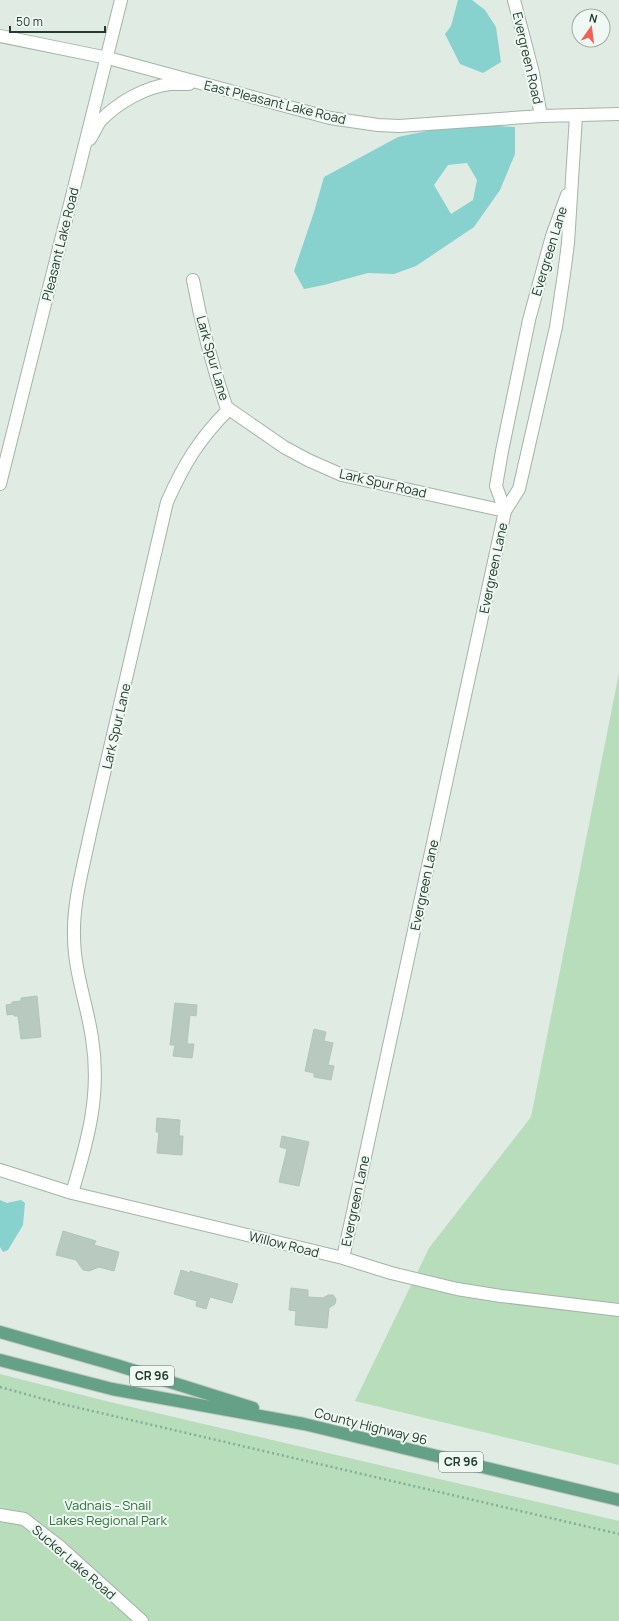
<svg xmlns="http://www.w3.org/2000/svg" width="619" height="1621" font-family="Manrope,sans-serif">
<style>
.green{fill:#b8ddbb}
.water{fill:#87d1cf;fill-rule:evenodd}
.building{fill:#b8c9bf;stroke:#b2c5ba}
.lines{fill:none;stroke-linecap:round;stroke-linejoin:round}
.minor-casing{stroke:#a3b3aa;stroke-width:14}
.major-casing{stroke:#c1c8c5;stroke-width:14}
.path{stroke:#80af98;stroke-width:2.5;stroke-dasharray:2 3;stroke-linecap:butt}
.minor{stroke:#fff;stroke-width:12}
.major{stroke:#64a186;stroke-width:12}
.labels{text-anchor:middle;stroke-width:4;stroke-linejoin:round;paint-order:stroke}
.shield{fill:#f0f8f3;stroke:#5f746a;stroke-width:1}
.shield-label{font-size:12px;font-weight:bold;fill:#213c2f}
.street-label{font-size:13px;fill:#213c2f;stroke:#f0f8f3}
.park-label{font-size:13px;fill:#2b7339;stroke:#f0f8f3}
</style>
<rect width="100%" height="100%" fill="#e0ebe4"/>
<!-- green -->
<path class="green" d="M619,673V1465L355,1401L429,1248L531,1117Z
M0,1374L110,1402L619,1521V1621H0Z"/>
<!-- water -->
<path class="water" d="M458,0H472L485,10L496,27L501,62L483,73L460,64L445,34L451,26Z
M480,125L515,127V154L500,190L474,227L416,266L394,274L368,273L324,285L304,289L294,271L314,212L324,177L398,137L436,129ZM467,163L477,180L473,200L451,214L434,185L448,165Z
M0,1200L7,1203L21,1200L25,1203L23,1225L8,1250L3,1252L0,1247Z"/>
<!-- building -->
<path class="building" d="M37,996L41,1037L21,1039L18,1016H14V1014L7,1015L6,1005L12,1004V1002L21,1001V998Z
M175,1003L197,1005L196,1016L190,1015L187,1044H194L192,1058L173,1056L175,1045H170Z
M314,1029L326,1032L324,1041L333,1043L328,1065L334,1066L331,1080L314,1077V1073L305,1071Z
M157,1118L180,1120L179,1136H183L182,1155L157,1153L159,1132H156Z
M282,1136L309,1142L299,1186L279,1182L287,1149L280,1147Z
M63,1231L96,1241L94,1245L119,1252L114,1271L99,1267L89,1271L83,1270L76,1260L56,1255Z
M181,1270L190,1273V1271L238,1284L232,1303L210,1297L206,1309L196,1306L197,1301L174,1294Z
M291,1288L308,1290V1297L323,1298L328,1295H333L336,1299L335,1304L329,1308L327,1328L295,1325L296,1311L289,1310Z"/>
<g class="lines">
<defs>
<path id="minor" d="M514,0L533,73L541,116
M0,36L108,58L330,118L378,125L399,126L541,116L619,114
M90,139C94,133 97,125 101,120C119,102 145,87 170,84C176,84 183,84 189,84
M193,280C201,323 212,365 226,406L229,409
M229,409L284,447L308,460L342,475L505,511
M0,484C40,323 81,162 121,0
M505,511L496,486L502,451L529,320L552,236L567,195
M0,1170L72,1193L343,1258L391,1273L457,1289L501,1296L619,1310
M72,1193C88,1140 101,1094 92,1038C87,1004 74,971 74,936C73,902 83,868 90,834L167,502C184,464 199,439 229,409
M343,1258L505,511L519,489L556,327L564,274L568,243L576,116
M0,1515L24,1519L59,1546L142,1621"/>
<path id="major" d="M0,1332L116,1365L253,1408
M0,1360L112,1389L304,1424L619,1500"/>
</defs>
<!-- minor casing -->
<use href="#minor" class="minor-casing"/>
<!-- major casing -->
<use href="#major" class="major-casing"/>
<!-- path -->
<path class="path" d="M0,1387L58,1403L619,1534"/>
<!-- minor -->
<use href="#minor" class="minor"/>
<!-- major -->
<use href="#major" class="major"/>
</g>
<g class="labels">
<!-- shield labels -->
<g class="shield">
<rect x="130" y="1366" width="44" height="20" rx="3"/>
<rect x="439" y="1452" width="44" height="20" rx="3"/>
</g>
<g class="shield-label">
<text x="152" y="1380">CR 96</text>
<text x="461" y="1466">CR 96</text>
</g>
<!-- street labels -->
<g class="street-label">
<text transform="translate(528 58) rotate(77)" y="5">Evergreen Road</text>
<text transform="translate(275 102) rotate(14)" y="5">East Pleasant Lake Road</text>
<text transform="translate(60 244) rotate(-76)" y="5">Pleasant Lake Road</text>
<text transform="translate(549 251) rotate(-73)" y="5">Evergreen Lane</text>
<text transform="translate(213 358) rotate(74)" y="5">Lark Spur Lane</text>
<text transform="translate(383 483) rotate(13)" y="5">Lark Spur Road</text>
<text transform="translate(493 568) rotate(-78)" y="5">Evergreen Lane</text>
<text transform="translate(116 726) rotate(-77)" y="5">Lark Spur Lane</text>
<text transform="translate(424 885) rotate(-78)" y="5">Evergreen Lane</text>
<text transform="translate(355 1201) rotate(-78)" y="5">Evergreen Lane</text>
<text transform="translate(284 1244) rotate(14)" y="5">Willow Road</text>
<text transform="translate(371 1426) rotate(14)" y="5">County Highway 96</text>
<text transform="translate(74 1562) rotate(41)" y="5">Sucker Lake Road</text>
</g>
<!-- park labels -->
<g class="park-label">
<text x="108" y="1510">Vadnais - Snail<tspan x="108" dy="15">Lakes Regional Park</tspan></text>
</g>
</g>
<!-- north arrow -->
<g transform="translate(591 28) rotate(14)"><circle r="19" fill="#f0f8f3" stroke="#9dada5"/>
<path d="M0-3L7 15L0 10L-7 15Z" fill="#f36056"/>
<text y="-6" font-size="11" font-weight="bold" text-anchor="middle" fill="#213c2f">N</text>
</g>
<!-- scale -->
<path d="M10 26v6h95v-6" fill="none" stroke="#213c2f" stroke-width="2"/>
<text x="16" y="26" font-size="12" fill="#213c2f" stroke="#f0f8f3" stroke-width="3" paint-order="stroke">50 m</text>
</svg>
